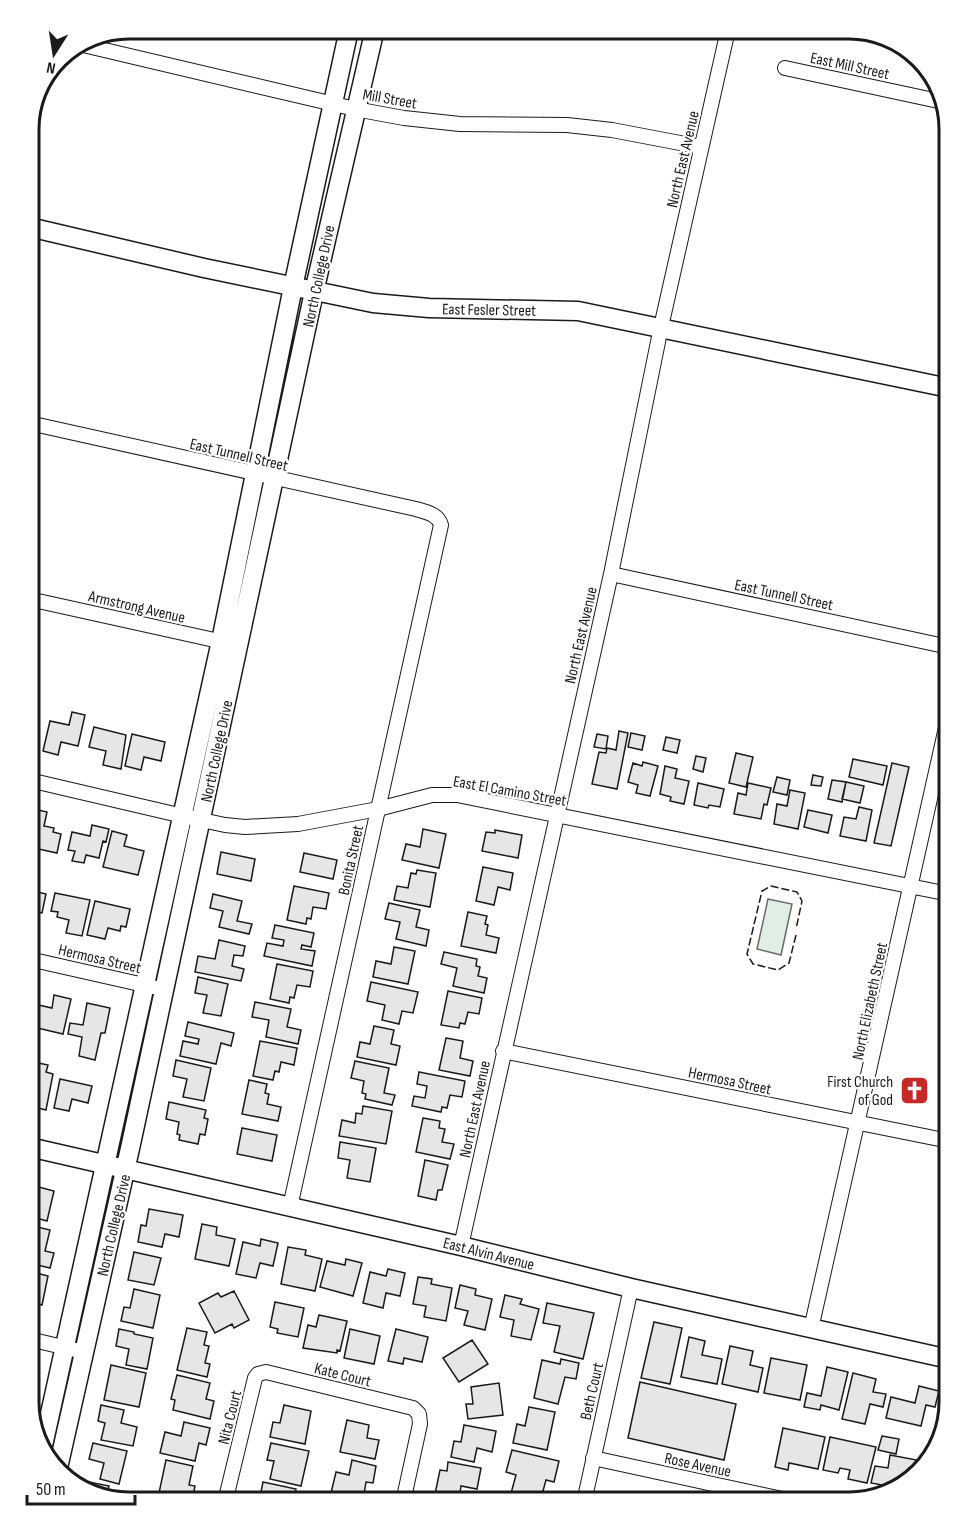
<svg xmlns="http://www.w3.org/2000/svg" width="978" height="1531" font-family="'Sofia Sans Condensed',sans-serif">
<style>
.green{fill:#e0efe3;stroke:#6a6a6a;stroke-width:1.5}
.building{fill:#e6e6e6;stroke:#1a1a1a;stroke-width:1.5}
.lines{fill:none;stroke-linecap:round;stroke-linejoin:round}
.street-casing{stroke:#1a1a1a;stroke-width:16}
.secondary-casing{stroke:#1a1a1a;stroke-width:21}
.street{stroke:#fff;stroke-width:14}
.secondary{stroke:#fff;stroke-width:18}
.fence{stroke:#1a1a1a;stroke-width:1.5;stroke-dasharray:8 3;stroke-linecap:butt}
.labels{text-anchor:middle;stroke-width:4.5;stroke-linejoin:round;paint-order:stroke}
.street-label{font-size:16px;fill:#1a1a1a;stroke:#fff}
.poi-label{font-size:16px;fill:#1a1a1a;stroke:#fff;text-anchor:end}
.rim{fill:none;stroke:#1a1a1a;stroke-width:3}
</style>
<rect width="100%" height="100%" fill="#fff"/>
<!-- green -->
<path class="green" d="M768,899L792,904L781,955L757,949Z"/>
<!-- building -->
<path class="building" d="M72,712L85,715L78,746L61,742L58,755L43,751L50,721L69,725Z
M94,727L126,735L121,769L103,765L106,751L89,747Z
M619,731L628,733L617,789L592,784L599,752L606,753L607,748L616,750Z
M631,733L645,736L642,750L628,747Z
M132,734L165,742L161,761L144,757L141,770L125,766Z
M597,734L608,736L606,749L594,747Z
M666,737L680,740L677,753L663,750Z
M736,753L753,757L746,787L729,783Z
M696,756L706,758L703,772L693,769Z
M853,759L887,766L883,785L849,777Z
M643,762L658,766L650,796L636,793L638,785L628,782L633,763L642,766Z
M892,763L909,767L891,846L874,843Z
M665,766L677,769L675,778L689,781L684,804L670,801L671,797L660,794Z
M813,775L823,777L821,786L811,785Z
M777,777L790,780L787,795L773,792Z
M832,780L846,782L842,802L828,799Z
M846,782L864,786L860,803L842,799Z
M698,783L724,789L720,807L709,805L708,808L694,805Z
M748,783L771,788L767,805L764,804L761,819L734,814L738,793L746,795Z
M790,790L805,793L798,829L774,824L777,804L787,806Z
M859,807L872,810L866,841L840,836L844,817L856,819Z
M30,808L47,812L44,826L54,828L53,832L61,834L57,853L29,847Z
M808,810L832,815L828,833L804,827Z
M92,825L109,829L106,842L103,841L99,858L86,855L84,863L72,861L75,851L68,850L72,832L90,836Z
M423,829L446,834L439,868L402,860L406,844L420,847Z
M495,830L522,835L518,858L482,851L486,832L495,833Z
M112,831L127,835L124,846L144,851L138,875L103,867Z
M221,852L255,859L251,881L217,874Z
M304,853L337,860L333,879L300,872Z
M483,867L513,873L510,890L498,887L494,905L476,901Z
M417,870L436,873L430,907L394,900L397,886L408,888L411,873L416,874Z
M294,886L329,893L326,909L313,907L311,919L307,918L306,924L287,920Z
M29,890L46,894L42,913L30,911L29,914Z
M55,893L90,900L82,936L66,933L69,920L57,917L58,912L51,911Z
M213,894L242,901L237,921L252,924L249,934L219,927L223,911L210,908Z
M95,901L130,909L126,927L121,926L120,931L108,928L105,939L87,935Z
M389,903L420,910L416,927L429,930L426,946L396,939L400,922L385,919Z
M468,912L487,916L485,924L488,925L486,935L499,938L496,953L461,946Z
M275,925L314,933L311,947L302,945L301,949L315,951L312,966L264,956L267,943L283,946L284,940L272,938Z
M219,940L245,946L243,956L234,955L232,966L244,969L241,981L195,972L198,956L215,959Z
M394,947L415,951L408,984L373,977L376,961L391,964Z
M444,952L477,959L476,966L480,967L478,976L487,978L484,993L453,986L457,968L441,964Z
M277,964L313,971L310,987L297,985L294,998L290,997L289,1003L270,999Z
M198,977L228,984L221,1016L203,1013L207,995L195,993Z
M371,982L418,992L413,1013L402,1011L399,1024L382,1020L385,1005L367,1001Z
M448,991L482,998L479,1014L468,1012L465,1024L460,1023L459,1028L441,1025Z
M54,995L71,999L63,1034L29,1026L34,1004L52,1008Z
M255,1002L291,1009L287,1027L301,1030L298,1044L266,1037L269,1020L252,1017Z
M87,1003L110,1008L105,1033H101L95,1060L79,1056L82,1037L68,1034L70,1023L83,1025Z
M188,1022L234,1033L231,1046L221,1043L216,1064L180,1056L183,1041L198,1044L199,1039L185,1036Z
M374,1026L394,1030L391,1044L400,1046L396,1065L357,1057L360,1042L370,1044Z
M446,1038L463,1041L460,1058L473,1061L470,1076L439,1070Z
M260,1041L297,1048L294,1065L281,1062L279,1072L275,1071L273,1080L253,1076Z
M176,1060L211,1068L204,1101L183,1097L187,1079L173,1076Z
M355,1061L389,1068L384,1093L395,1095L392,1105L365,1099L366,1094L362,1093L364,1081L351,1078Z
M34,1062L48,1065L46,1072L53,1074L46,1110L30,1106L33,1094L29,1093V1069L32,1070Z
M419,1072L465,1081L462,1097L450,1095L447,1108L442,1107L441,1112L412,1106L414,1096L425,1098L427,1086L417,1084Z
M60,1079L92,1086L88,1103L72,1099L69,1111L54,1108Z
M249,1080L267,1084L265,1093L269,1094L267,1104L281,1107L278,1121L242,1114Z
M169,1102L206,1110L204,1118L208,1119L205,1135L200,1134L198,1144L179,1140L180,1135L177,1134L179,1122L166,1119Z
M363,1106L392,1111L386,1144L339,1136L342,1120L355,1123L356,1113L362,1114Z
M423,1118L440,1121L439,1128L445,1129L442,1142L454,1144L450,1159L416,1152Z
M242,1128L277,1135L272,1161L237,1154Z
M340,1142L376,1148L370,1182L347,1178L350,1160L338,1158Z
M425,1160L448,1165L442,1190H438L436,1200L418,1196Z
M31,1185L54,1191L47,1221L29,1216V1197Z
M149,1209L183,1215L179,1237L165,1234L162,1247L138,1242L141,1225L146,1226Z
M202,1224L217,1227L216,1235L235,1239L229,1266L195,1259Z
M29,1225L50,1230L45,1251L54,1253L50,1268L29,1263Z
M261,1239L278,1243L273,1266L260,1263L256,1278L236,1274L243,1242L260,1246Z
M288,1247L306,1250L305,1255L322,1259L315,1291L281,1284Z
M134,1252L161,1258L154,1285L128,1280Z
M346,1259L362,1263L353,1296L320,1287L327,1261L345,1265Z
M388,1269L405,1273L400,1296L386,1293L383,1308L363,1303L370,1272L386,1276Z
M29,1271L48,1276L42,1305L29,1302Z
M418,1277L432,1279L431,1284L452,1288L446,1321L424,1317L426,1306L413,1304Z
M460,1285L476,1289L475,1295L492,1299L485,1330L464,1325L468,1311L455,1308Z
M134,1289L160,1295L153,1328L121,1321L124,1307L130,1308Z
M234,1291L249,1320L234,1328L232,1324L215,1333L199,1303L218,1293L221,1297Z
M505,1295L522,1299L520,1304L539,1309L531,1340L511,1336L514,1320L500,1317Z
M275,1302L304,1308L298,1337L277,1333L278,1329L270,1327Z
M547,1303L594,1313L583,1359L554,1352L560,1326L543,1323Z
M319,1315L347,1321L340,1351L337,1350V1353L303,1348L308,1325L316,1327Z
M654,1322L682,1328L670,1384L641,1378Z
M187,1328L207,1332L204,1345L209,1346L205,1363L210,1364L207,1377L177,1370Z
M119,1329L134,1332V1334L153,1338L147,1369L126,1365L129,1349L116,1346Z
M350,1329L380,1336L374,1364L344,1358Z
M396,1329L428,1337L422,1362L404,1358L403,1364L388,1361Z
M689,1337L705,1341L702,1355L722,1359L717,1384L681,1377Z
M472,1340L488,1364L459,1382L443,1358Z
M730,1346L753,1351L750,1365L763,1368L758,1392L722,1384Z
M771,1358L807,1365L800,1400L764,1393Z
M561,1359L579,1363L576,1379L565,1377L558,1404L534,1398L542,1360L560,1364Z
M111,1365L146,1373L139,1407L104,1400Z
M827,1367L848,1372L839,1410L821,1405L820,1410L804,1407L807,1393L821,1396Z
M853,1373L876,1379L873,1392L886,1394L883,1407L870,1404L865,1424L842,1419Z
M177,1375L210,1383L206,1399L214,1401L210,1419L173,1410L175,1400L171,1399Z
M640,1382L736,1404L724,1460L628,1438Z
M499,1383L503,1415L468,1419L466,1404H473L471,1387Z
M919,1386L939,1391L935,1407L926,1405L921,1426L886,1418L891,1397L915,1403Z
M101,1405L124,1410L121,1423L137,1427L133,1446L101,1440L105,1423L98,1421Z
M284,1405L311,1411L305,1444L270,1437L273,1422L280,1423Z
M944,1406L948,1407L942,1428L939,1427Z
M529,1407L555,1412L547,1450L513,1443L517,1424L525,1426Z
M347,1420L369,1425L367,1438L379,1440L375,1459L340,1452Z
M184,1422L210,1428L206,1445L199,1443L195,1461L160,1453L165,1432L181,1436Z
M464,1425L496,1431L492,1452L477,1448L474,1462L451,1457L454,1441L461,1442Z
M783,1428L825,1437L818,1469L789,1463L788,1470L775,1467Z
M882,1436L899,1439L896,1454L878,1450Z
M830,1437L876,1447L867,1483L848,1479L850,1470L840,1468L838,1473L823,1470Z
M93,1443L127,1451L119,1484L100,1479L104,1463L89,1459Z
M271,1443L309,1451L301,1486L270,1479L274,1461L267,1460Z
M512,1450L559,1461L554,1482L546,1480L540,1502L510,1497L516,1475L506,1472Z
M890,1455L922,1461L921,1468L898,1488L871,1483L875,1466L888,1468Z
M166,1460L193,1466L189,1485L195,1486L192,1500L159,1493Z
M352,1460L376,1466L373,1483L366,1482L363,1500L331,1493L336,1472L349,1475Z
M448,1462L481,1468L477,1489L461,1486L459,1499L435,1494L440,1470L447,1471Z
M84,1481L109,1486L106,1497L83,1489Z
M263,1482L296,1489L293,1502H259Z
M621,1494L661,1502H620Z
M330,1497L356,1502H329Z"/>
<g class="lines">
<defs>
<path id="street" d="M79,44L355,109L404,118L460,124L567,125L612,130L701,147
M785,68L943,102
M29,423L416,509C426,512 438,514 441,525L290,1207
M611,574L949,647
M29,599L228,643
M29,780L183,816L225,825L245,827L298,824L378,809L432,795H457L949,894
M29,959L153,987
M503,1051L949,1141
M461,1246L611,574L661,327L728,30
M811,1329L949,714
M29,1339L84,1352
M593,1458L796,1502
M225,1502L255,1378L258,1374L266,1372L413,1408L419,1414L420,1424L403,1502
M584,1502L631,1288"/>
<path id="secondary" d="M29,227L204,268L373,303L429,308L578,311L949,388
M29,1147L461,1246L631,1288L949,1359
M42,1450L221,641L293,287L348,34
M58,1468L131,1144L314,292L374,33"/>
</defs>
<!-- street casing -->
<use href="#street" class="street-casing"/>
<!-- secondary casing -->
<use href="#secondary" class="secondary-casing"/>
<!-- street -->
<use href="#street" class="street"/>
<!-- secondary -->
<use href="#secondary" class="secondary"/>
<!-- fence -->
<path class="fence" d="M796,935L789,963L778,970L753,964L747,954L762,891L771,886L797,892L802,901L796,929"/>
</g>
<!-- icons -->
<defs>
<symbol id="church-square" viewBox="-11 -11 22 22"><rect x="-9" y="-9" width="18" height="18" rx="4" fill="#c62828" stroke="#fff"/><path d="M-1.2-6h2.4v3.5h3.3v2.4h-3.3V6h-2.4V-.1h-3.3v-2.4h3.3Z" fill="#fff"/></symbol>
</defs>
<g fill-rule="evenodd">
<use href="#church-square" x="898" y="1074" width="33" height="33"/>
</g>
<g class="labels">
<!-- street labels -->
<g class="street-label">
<text transform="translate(850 65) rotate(12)" y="6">East Mill Street</text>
<text transform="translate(390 98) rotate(10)" y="6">Mill Street</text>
<text transform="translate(682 159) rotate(-77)" y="6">North East Avenue</text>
<text transform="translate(318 276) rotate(-78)" y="6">North College Drive</text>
<text transform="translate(489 309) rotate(1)" y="6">East Fesler Street</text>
<text transform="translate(239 454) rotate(13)" y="6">East Tunnell Street</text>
<text transform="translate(784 594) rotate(12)" y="6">East Tunnell Street</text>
<text transform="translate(137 606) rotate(13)" y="6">Armstrong Avenue</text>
<text transform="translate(580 635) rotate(-77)" y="6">North East Avenue</text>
<text transform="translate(216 751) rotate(-78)" y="6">North College Drive</text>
<text transform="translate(510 790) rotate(10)" y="6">East El Camino Street</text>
<text transform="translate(350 860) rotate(-78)" y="6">Bonita Street</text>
<text transform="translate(100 958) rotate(13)" y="6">Hermosa Street</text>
<text transform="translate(869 1001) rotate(-78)" y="6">North Elizabeth Street</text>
<text transform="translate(730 1080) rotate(12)" y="6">Hermosa Street</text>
<text transform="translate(474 1109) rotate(-78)" y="6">North East Avenue</text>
<text transform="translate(113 1225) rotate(-77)" y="6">North College Drive</text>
<text transform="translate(489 1253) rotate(14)" y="6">East Alvin Avenue</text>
<text transform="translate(343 1374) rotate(14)" y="6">Kate Court</text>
<text transform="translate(591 1391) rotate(-77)" y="6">Beth Court</text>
<text transform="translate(229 1417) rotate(-76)" y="6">Nita Court</text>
<text transform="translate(698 1464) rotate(12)" y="6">Rose Avenue</text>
</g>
<!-- poi labels -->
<g class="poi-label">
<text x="893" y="1087">First Church<tspan x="893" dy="18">of God</tspan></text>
</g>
</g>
<!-- crop -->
<path d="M0 0H978V1531H0ZM129 39H849A90 90 0 0 1 939 129V1402A90 90 0 0 1 849 1492H129A90 90 0 0 1 39 1402V129A90 90 0 0 1 129 39Z" fill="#fff" fill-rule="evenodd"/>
<path class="rim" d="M129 39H849A90 90 0 0 1 939 129V1402A90 90 0 0 1 849 1492H129A90 90 0 0 1 39 1402V129A90 90 0 0 1 129 39Z"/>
<!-- north arrow -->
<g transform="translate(54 54) rotate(192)" stroke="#ffffff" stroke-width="4.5" paint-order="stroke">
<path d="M0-4.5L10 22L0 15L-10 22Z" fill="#1a1a1a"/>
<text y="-9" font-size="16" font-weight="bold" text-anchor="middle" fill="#1a1a1a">N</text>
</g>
<!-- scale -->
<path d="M27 1495v9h108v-9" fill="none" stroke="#1a1a1a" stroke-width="3"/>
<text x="36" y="1495" font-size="18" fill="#1a1a1a" stroke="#ffffff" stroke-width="4.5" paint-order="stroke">50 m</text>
</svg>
